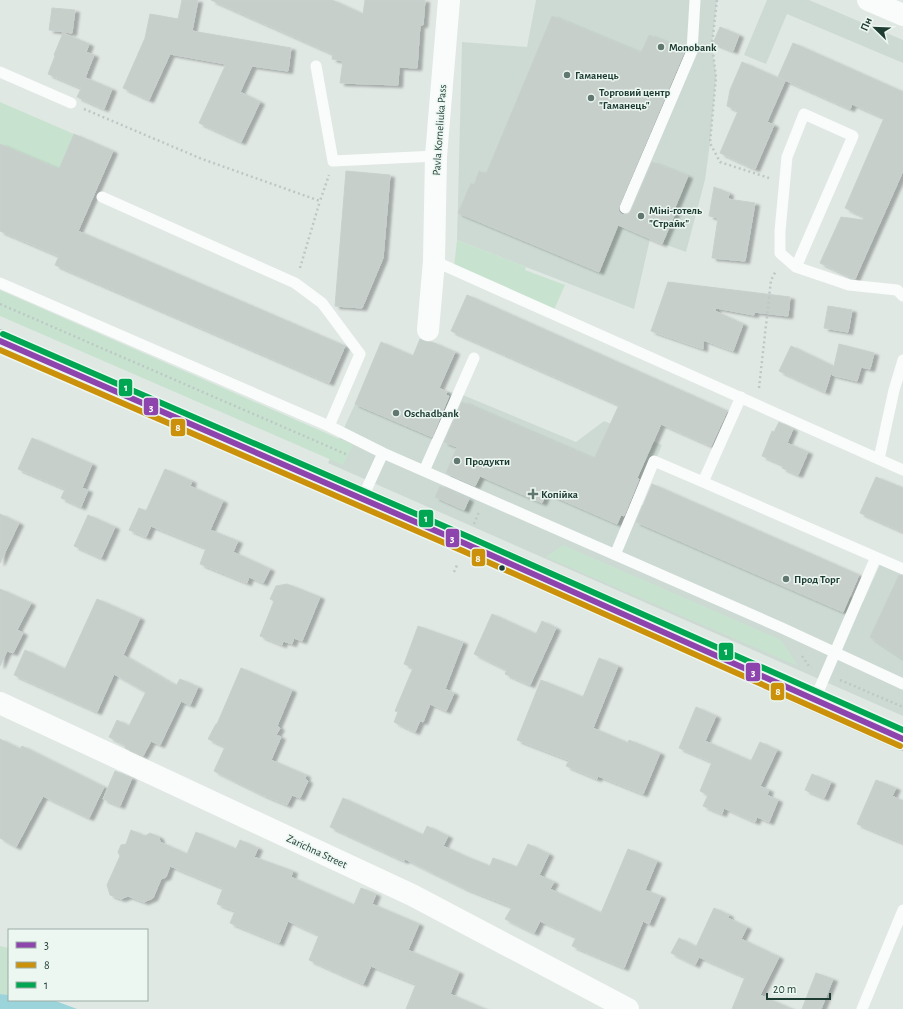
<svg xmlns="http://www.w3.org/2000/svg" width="903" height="1009" font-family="'Alegreya Sans',sans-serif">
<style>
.built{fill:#cddad4}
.green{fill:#c7e3cf}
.water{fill:#9bd4db}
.building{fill:#c7cfcb;stroke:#c8d1cd;filter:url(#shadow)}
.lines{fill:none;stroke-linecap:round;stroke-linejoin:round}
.primary-casing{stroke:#bac5c1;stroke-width:24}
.path{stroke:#bdc8c5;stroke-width:2.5;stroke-dasharray:2 3;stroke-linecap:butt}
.lane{stroke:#fafcfb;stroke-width:11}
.street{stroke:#fafcfb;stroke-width:22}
.primary{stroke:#cbd5d2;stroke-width:22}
.bus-1-casing{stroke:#edf7f2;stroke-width:9}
.bus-2-casing{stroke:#edf7f2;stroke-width:9}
.bus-3-casing{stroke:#edf7f2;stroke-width:9}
.bus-1{stroke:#8e44ad;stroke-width:6}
.bus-2{stroke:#cb910a;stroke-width:6}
.bus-3{stroke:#00a651;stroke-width:6}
.poi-dot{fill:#617870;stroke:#edf7f2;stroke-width:1.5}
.bus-dot{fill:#1d3c32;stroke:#edf7f2;stroke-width:1.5}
.labels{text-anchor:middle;stroke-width:3;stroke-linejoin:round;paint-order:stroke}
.poi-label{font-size:11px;font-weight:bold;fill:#1d3c32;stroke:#edf7f2;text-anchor:start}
.street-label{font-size:11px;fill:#1d3c32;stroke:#edf7f2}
.line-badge{stroke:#edf7f2;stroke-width:1.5}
.badge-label{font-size:11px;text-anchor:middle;font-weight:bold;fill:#fff}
</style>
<defs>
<filter id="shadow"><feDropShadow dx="4.5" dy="2.5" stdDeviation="1" flood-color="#0004"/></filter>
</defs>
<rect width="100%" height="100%" fill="#e0e8e4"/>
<!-- built -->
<path class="built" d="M536,0H717L712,44L716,77L710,143L705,180L686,252L650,239L634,309L457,240L462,42L527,47Z
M767,0H809L903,40V63L787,14L766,64L744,55Z
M447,392L458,393L576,442L604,421L662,445L637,503L863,602L882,560L903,569V716L328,463L355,404Z"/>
<!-- green -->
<path class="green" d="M0,102L74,134L59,169L0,144Z
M457,240L526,267L525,270L565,285L554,310L454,267Z
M0,290L353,445L343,465L0,316Z
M563,545L781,640L798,666L546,557Z
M0,946L9,948V995L0,994Z"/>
<!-- water -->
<path class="water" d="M0,994L9,995V1000H53L77,1009H0Z"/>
<!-- building -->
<path class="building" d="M182,0H198L192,31L291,48L288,71L252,66L240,92L260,102L241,142L199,123L226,64L170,54L149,100L123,88L145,38L150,14L178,19Z
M211,0H332L363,14L365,0H425L423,25H420L417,68L399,67L398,85L340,83L343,61L332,59L333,54Z
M52,8L75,10L72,33L49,30Z
M552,16L641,53L649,35L685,50L618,208L619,212L623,215L629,214L631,211L652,162L688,176L674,210L676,211L662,244L618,225L599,272L458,213L471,183L474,185L479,171L486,174Z
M720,27L739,35L733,51L713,43Z
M63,33L89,44L86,52L94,55L81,88L48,74L55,56L54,55Z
M793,43L903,92V171L855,279L820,263L841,217L863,220L864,217L845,208L884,118L852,104L850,109L778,77Z
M742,62L785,81L767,122L774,125L755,169L720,153L738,111L727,106L730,90Z
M86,78L112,89L104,109L77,97Z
M74,134L113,151L78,231L345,346L329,383L55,265L59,256L0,231V144L59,169Z
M346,171L390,175L383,258L362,308L335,306Z
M714,187L729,193L728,199L755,203L745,261L712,258L718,218L709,216Z
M668,282L790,297L788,316L754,312V315L716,308L715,311L743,324L733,351L703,340V349L651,331Z
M467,295L727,411L711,446L661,424L637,478L639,479L624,516L621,515L617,524L546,493L542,503L480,476L475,486L446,473L457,447L444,442L462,402L594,459L619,405L451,331Z
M828,306L852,310L848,332L824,328Z
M420,339L427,342H432L455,352L439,388L447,392L446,395L449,396L432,437L355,404L381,342L413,356Z
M839,344L874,353L870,369L861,367L857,381L832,375Z
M791,346L833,366L825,392L779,371Z
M779,422L793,429L787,443L808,452L798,475L782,468L783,465L762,456L772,431L774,432Z
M32,438L92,464L82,488L88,490L81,507L61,498L65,489L18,469Z
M165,469L192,481L190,486L223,501L210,530L238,541L233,552L270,569L263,583L249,577L247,583L200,564L206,548L151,526L146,537L129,530L139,508L146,511Z
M876,477L903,488V532L860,513Z
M652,484L859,575L843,612L636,522Z
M440,486L469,499L464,510L435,497Z
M0,514L19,523L0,563Z
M88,515L115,527L101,558L74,546Z
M899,575L903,576V659L870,637Z
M287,584L320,597L302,641L294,638L292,644L283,641L282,645L260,636L274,601L270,599L276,586Z
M0,589L31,603L17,630L23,633L13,653L7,651L0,666Z
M97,599L140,618L123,655L176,686L180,679L198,687L190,705L181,701L160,745L151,741L143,756L125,748L126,746L109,737L117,720L129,726L146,692L114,674L97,712L14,675L25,650L65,669Z
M492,614L536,634L542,621L556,628L530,685L505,674L507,670L474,654Z
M418,626L463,642L445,689L454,693L446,711L430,704L423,722L420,721L415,732L394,722L398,712L395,711L413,668L404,664Z
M599,658L618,666L593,728L628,743L629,740L660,753L643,794L598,776L597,779L566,766L569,760L517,740L541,680L583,697Z
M241,668L292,690L277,726L280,728L276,735L281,737L271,760L306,775L305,779L308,781L300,798L292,795L287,805L263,795L214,771L225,747L208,739L216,724H217Z
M696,707L716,716L705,741L751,761L760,742L777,750L760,786L769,790L767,795L778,800L769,822L757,817L755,822L724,808L722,814L703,806L708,795L700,791L712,762L679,748Z
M0,739L20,749L22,746L104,787L89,818L43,796L16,847L0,838Z
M115,771L132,778L120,806L103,799Z
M812,774L831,782L824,798L805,790Z
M876,780L896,788L892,796L903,801V843L857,824Z
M343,798L423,835L427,826L448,836L443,846L467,857L490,866L493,858L517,867L528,844L549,854L539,875L554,882L550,889L601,913L628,849L657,861L645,890L661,896L649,924L643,921L624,968L572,946L576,937L540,921L534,933L505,919L512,907L464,888L405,859L404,861L330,827Z
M131,830L145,836L150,833L159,837L160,842L187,854L196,832L236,849L240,840L258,848L254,857L293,871L291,877L354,905L361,888L376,894L372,904L419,924L408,950L459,972L450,994L485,1009H406L416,984L371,966L363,984L309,960L319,935L288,921L279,943L230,923L235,911L217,904L223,888L170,866L166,877L161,879L153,898L144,902L128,896L121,899L110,895L107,885L120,856L118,852L121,845L126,844Z
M714,908L729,915L728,918L747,927L741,939L779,957L760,995L792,1009H732L745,977L699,957L695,965L671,953L679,938L696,947Z
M816,973L833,979L821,1009H802Z"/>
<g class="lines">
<defs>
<path id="primary" d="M0,341L466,544L903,739"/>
</defs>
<!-- primary casing -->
<use href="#primary" class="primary-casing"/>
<!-- path -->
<path class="path" d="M717,0L712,44L716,77L710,143L720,162L769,178
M84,109L202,159L320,201L329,175
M300,268L320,201
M0,304L348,455
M759,388L771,280L776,271
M474,524L479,512
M454,572L458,563
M802,656L809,666L812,667
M840,680L903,707"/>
<!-- lane -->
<path class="lane" d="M316,66L333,161L436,156
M0,72L71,103
M102,197L295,283L322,303L360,354L329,426
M625,208L692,51L695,0
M434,261L903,470
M796,267L853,136L804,114L787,157L780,231V253L796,267L849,285L897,290L903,296
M0,283L329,426L383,453L782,628L903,684
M741,397L703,482L903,569
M879,459L894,390L903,360
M424,471L474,358
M362,499L383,453
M615,555L654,461L703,482
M815,699L876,557
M862,1009L903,910"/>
<!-- street -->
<path class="street" d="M868,0L903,15
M428,330L434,261L436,156L449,0
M0,703L412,895L628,1009"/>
<!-- primary -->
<use href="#primary" class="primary"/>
<defs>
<path id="bus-1" d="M0,341L466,544L903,739"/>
<path id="bus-2" d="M0,350L463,551L900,746"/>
<path id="bus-3" d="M3,334L469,537L903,730"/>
</defs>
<!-- bus-1 casing -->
<use href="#bus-1" class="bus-1-casing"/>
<!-- bus-2 casing -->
<use href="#bus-2" class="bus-2-casing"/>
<!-- bus-3 casing -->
<use href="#bus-3" class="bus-3-casing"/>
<!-- bus-1 -->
<use href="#bus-1" class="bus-1"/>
<!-- bus-2 -->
<use href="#bus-2" class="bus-2"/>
<!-- bus-3 -->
<use href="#bus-3" class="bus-3"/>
</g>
<!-- markers -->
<g class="poi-dot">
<circle cx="661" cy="47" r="4"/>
<circle cx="567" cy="75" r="4"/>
<circle cx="591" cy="98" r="4"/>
<circle cx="641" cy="216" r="4"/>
<circle cx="396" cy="413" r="4"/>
<circle cx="457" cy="461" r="4"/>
<path d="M531 488h4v4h4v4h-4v4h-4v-4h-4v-4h4z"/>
<circle cx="786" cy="579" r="4"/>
</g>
<circle class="bus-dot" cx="502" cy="568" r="3.5"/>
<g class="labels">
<!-- poi labels -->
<g class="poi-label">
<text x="669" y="51">Monobank</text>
<text x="575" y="79">Гаманець</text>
<text x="599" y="96">Торговий центр<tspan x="599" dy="13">"Гаманець"</tspan></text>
<text x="649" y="214">Міні-готель<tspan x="649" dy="13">"Страйк"</tspan></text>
<text x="404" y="417">Oschadbank</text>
<text x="465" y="465">Продукти</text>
<text x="541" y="498">Копійка</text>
<text x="794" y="583">Прод Торг</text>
</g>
<!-- street labels -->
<g class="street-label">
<text transform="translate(439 130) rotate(-86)" y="4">Pavla Korneliuka Pass</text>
<text transform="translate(317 851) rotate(25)" y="4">Zarichna Street</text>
</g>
</g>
<g class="line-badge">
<rect x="118" y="378" width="15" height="19" rx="4" fill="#00a651"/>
<rect x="143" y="397" width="16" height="19" rx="4" fill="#8e44ad"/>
<rect x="170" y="418" width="16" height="19" rx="4" fill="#cb910a"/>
<rect x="418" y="509" width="16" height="19" rx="4" fill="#00a651"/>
<rect x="445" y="528" width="15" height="20" rx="4" fill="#8e44ad"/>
<rect x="471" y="548" width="15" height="19" rx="4" fill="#cb910a"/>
<rect x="718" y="642" width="16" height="19" rx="4" fill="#00a651"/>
<rect x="745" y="662" width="16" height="20" rx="4" fill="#8e44ad"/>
<rect x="770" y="682" width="15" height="19" rx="4" fill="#cb910a"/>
</g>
<g class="badge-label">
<text x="126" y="391">1</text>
<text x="151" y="411">3</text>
<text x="178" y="431">8</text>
<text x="426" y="522">1</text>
<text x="452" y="542">3</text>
<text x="478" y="562">8</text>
<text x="726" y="655">1</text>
<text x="753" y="676">3</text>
<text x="778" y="695">8</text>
</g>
<!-- legend -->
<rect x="8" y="929" width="140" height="72" fill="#edf7f2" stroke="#9aaca5"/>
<rect x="16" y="942" width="20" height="6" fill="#8e44ad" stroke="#9aaca5"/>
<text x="44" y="949" font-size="12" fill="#1d3c32">3</text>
<rect x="16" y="962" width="20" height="6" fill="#cb910a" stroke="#9aaca5"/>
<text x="44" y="969" font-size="12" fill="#1d3c32">8</text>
<rect x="16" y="982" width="20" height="6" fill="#00a651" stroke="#9aaca5"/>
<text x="44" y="989" font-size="12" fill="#1d3c32">1</text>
<!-- north arrow -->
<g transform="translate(875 28) rotate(293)" stroke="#edf7f2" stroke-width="3" paint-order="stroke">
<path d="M0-3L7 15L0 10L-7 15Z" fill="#1d3c32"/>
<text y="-6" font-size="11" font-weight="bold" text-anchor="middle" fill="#1d3c32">Пн</text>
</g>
<!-- scale -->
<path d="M767 993v6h63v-6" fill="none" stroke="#1d3c32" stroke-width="2"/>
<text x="773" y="993" font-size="12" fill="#1d3c32" stroke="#edf7f2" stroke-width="3" paint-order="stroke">20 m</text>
</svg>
